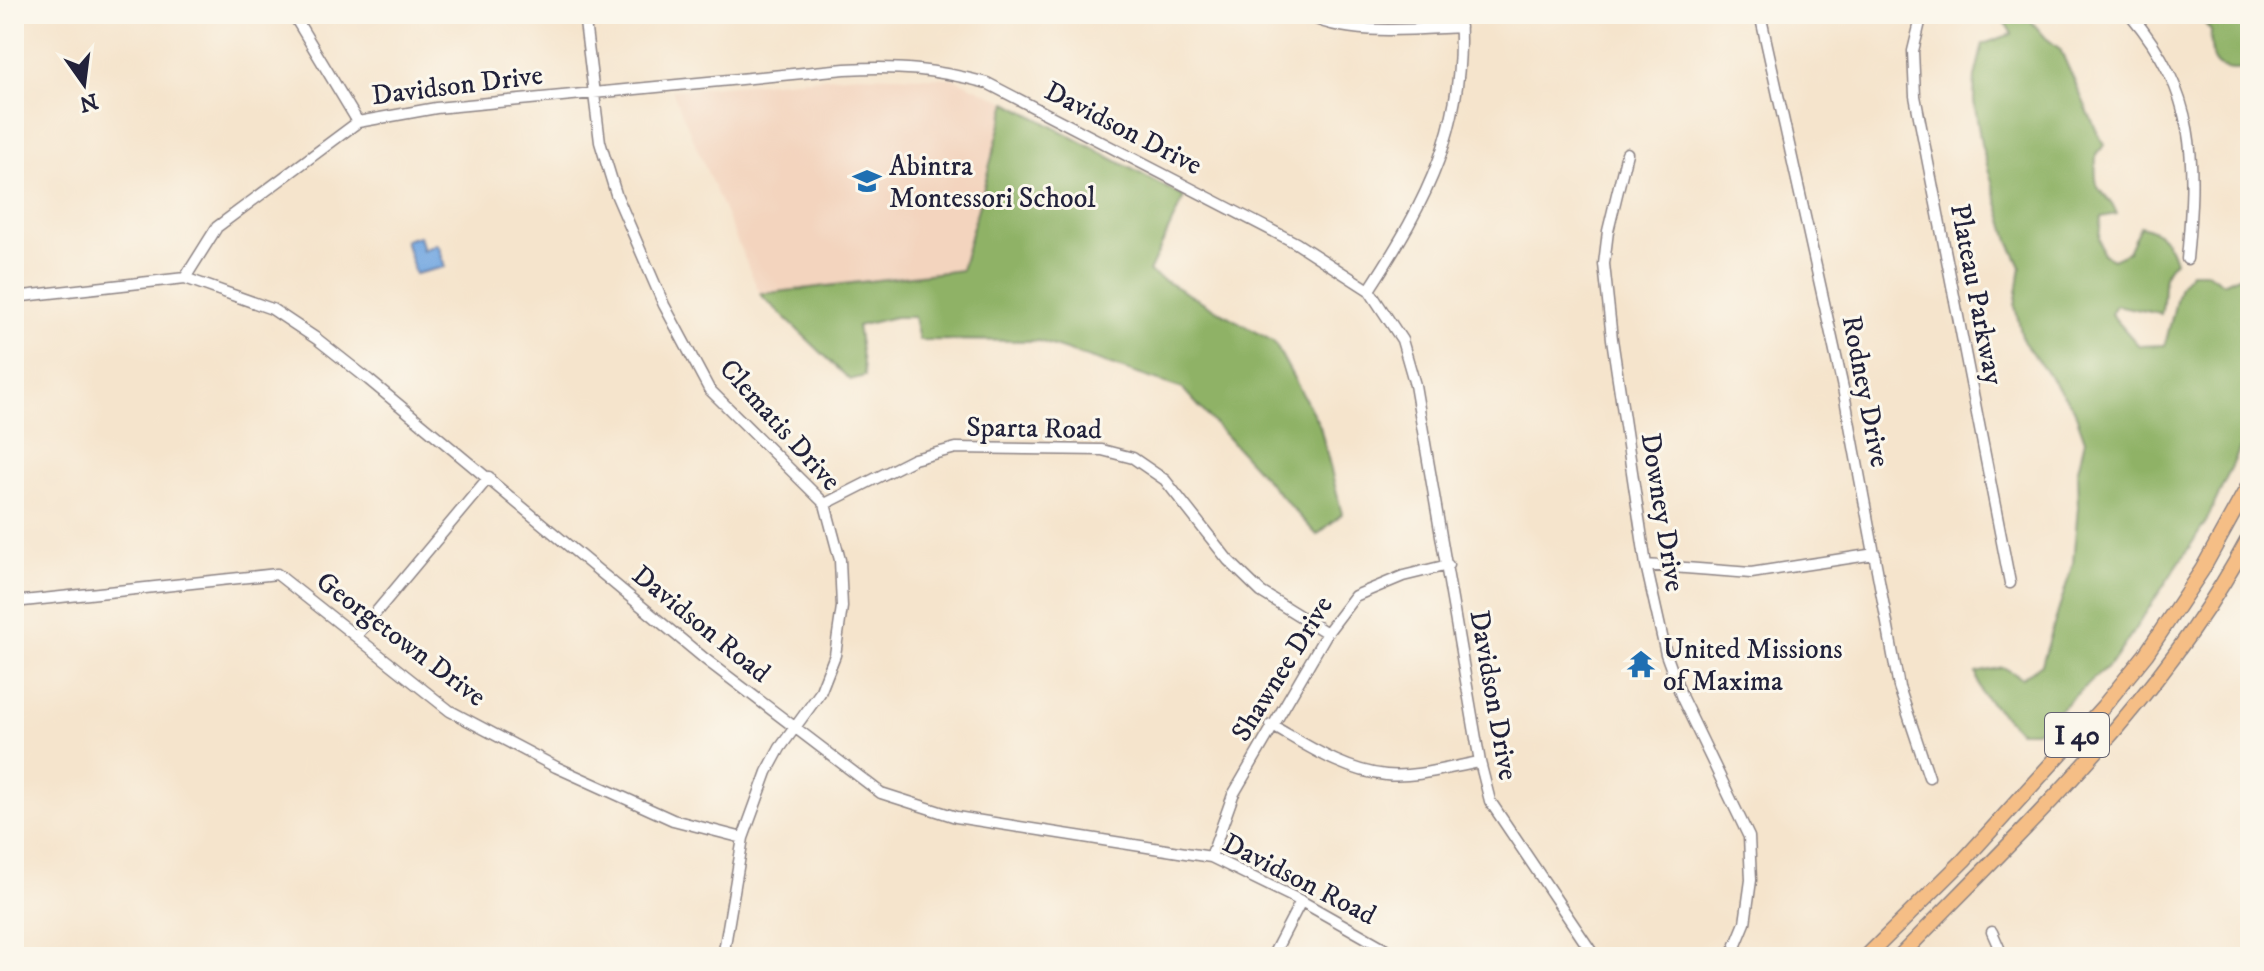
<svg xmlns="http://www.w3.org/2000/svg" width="2264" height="971" font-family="'IM FELL DW Pica',serif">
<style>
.built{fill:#f3d4be}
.forest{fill:#8fb266;stroke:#586a50;stroke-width:2}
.water{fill:#74a8e1;stroke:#4b658e;stroke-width:2}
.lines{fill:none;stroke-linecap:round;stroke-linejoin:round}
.minor-casing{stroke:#8c8384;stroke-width:13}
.highway-casing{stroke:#8c8384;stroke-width:17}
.minor{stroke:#fff;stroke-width:10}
.highway{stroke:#f5be86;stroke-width:14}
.labels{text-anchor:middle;stroke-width:6;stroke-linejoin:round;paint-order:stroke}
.shield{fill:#fbf7ec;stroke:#636270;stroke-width:2}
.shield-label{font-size:26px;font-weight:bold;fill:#22223b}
.street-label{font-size:28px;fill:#22223b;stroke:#fbf7ec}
.poi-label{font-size:28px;fill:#22223b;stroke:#fbf7ec;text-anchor:start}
</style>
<rect width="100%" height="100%" fill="#fbf7ec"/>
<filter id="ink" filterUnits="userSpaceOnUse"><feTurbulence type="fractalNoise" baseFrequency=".0125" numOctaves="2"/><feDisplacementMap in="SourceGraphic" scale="16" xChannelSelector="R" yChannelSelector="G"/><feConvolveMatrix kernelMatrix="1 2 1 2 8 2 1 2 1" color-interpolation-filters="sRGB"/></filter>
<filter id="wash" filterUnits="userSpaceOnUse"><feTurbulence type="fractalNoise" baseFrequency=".006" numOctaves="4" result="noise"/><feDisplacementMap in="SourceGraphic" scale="32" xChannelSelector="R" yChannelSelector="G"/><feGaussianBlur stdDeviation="1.8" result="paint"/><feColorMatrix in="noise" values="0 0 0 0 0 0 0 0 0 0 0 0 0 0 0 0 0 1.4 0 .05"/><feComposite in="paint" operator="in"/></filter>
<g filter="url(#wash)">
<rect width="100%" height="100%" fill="#f5e4cc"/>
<!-- built -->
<path class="built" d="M860,75L953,78L1007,102L961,270L760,294L672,90Z"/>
<!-- forest -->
<path class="forest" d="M2000,14H2033L2031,21L2046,38L2060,49L2098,134L2105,145L2096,154C2096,163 2094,179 2098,187C2104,198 2112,200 2117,214L2101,217L2099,238L2103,254L2113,259L2128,252L2140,226C2160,230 2169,241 2175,261C2158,273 2167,295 2161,314L2116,305L2111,314L2139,346L2165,345L2180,285L2191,272H2207L2223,283L2241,275L2250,261V427L2206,522L2115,659L2036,731H2019L1981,693L1976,673L2003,667L2022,678L2042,664L2073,563L2078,507L2077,473L2085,440L2074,409L2023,341L2015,306L2021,267L2009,241L1981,144L1974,101L1975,77L1983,44L2012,34Z
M2197,14H2250V68C2217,75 2209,64 2211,31Z
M1007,102L1184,197L1149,272L1274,342L1320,426L1342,514L1317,535L1183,389L1039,341L919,340L914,317H895L857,326L865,376L850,380L760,294L961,270Z"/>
<!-- water -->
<path class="water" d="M419,236L423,250L436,244L439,247L445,267L415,274L405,240Z"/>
</g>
<g filter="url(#ink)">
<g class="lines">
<defs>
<path id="minor" d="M293,14L358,122
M584,14L600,142L616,194L664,305L709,389L825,504L840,560L842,607L835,655L820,693L780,748L767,772L743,838L723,957
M1306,14C1344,37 1417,29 1460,27
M1760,14L1843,388L1899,687L1929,777
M1922,14L1913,51L1915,96L2010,583
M2130,14C2198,95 2196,160 2187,259
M1627,153L1608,231L1604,264L1612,339L1646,565L1666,654L1682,698L1749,837L1751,880L1745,923L1731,957
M185,278L217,227L358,122L436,108L845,69C899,66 934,69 987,83L1296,243L1369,290L1402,340L1415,385L1480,762L1490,801L1595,957
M1369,290C1427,201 1467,124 1459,14
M14,297L185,278L272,309L317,339L369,380L705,659L881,793L956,817L1211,857L1301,901L1400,957
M825,504L914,459L956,448L1102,450L1133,458L1165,480L1228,560L1261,592L1327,633
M1646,565L1751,573L1875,554
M14,602L277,574L450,711L556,767L673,820L743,838
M357,635L489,477
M1271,725C1308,746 1344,771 1386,775C1416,778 1450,767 1480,762
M1211,857L1233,795L1327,633L1355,596L1403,576L1448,565
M1992,932L2003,957
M1272,957L1301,901"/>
<path id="highway" d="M1866,957L1964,860L2103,707L2146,654L2202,570L2250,483
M1899,957C2026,826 2163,700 2250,536"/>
</defs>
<!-- minor casing -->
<use href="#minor" class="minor-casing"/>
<!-- highway casing -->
<use href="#highway" class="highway-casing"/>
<!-- minor -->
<use href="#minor" class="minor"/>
<!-- highway -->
<use href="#highway" class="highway"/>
</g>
</g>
<!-- icons -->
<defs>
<symbol id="school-bare" viewBox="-9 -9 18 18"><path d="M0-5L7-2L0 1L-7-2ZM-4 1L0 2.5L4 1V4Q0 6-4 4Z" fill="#1f6fb2" stroke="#fbf7ec" stroke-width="2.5" paint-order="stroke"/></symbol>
<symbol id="temple-bare" viewBox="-9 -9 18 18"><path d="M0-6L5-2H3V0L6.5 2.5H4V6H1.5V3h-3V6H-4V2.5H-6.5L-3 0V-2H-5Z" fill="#1f6fb2" stroke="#fbf7ec" stroke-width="2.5" paint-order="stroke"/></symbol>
</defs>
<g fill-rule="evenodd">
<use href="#school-bare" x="847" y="161" width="40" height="40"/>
<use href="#temple-bare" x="1621" y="644" width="40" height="40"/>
</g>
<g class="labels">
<!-- shield labels -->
<rect class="shield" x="2045" y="713" width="64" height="44" rx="6"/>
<g class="shield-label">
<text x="2077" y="744">I 40</text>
</g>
<!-- street labels -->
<g class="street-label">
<text transform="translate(457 84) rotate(-7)" y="10">Davidson Drive</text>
<text transform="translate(1124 127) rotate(27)" y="10">Davidson Drive</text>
<text transform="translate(1978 294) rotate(79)" y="10">Plateau Parkway</text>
<text transform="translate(1867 391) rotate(79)" y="10">Rodney Drive</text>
<text transform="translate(781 424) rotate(48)" y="10">Clematis Drive</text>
<text transform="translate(1034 427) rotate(1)" y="10">Sparta Road</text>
<text transform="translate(1664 512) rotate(81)" y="10">Downey Drive</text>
<text transform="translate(702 623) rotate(39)" y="10">Davidson Road</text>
<text transform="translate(402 638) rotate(37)" y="10">Georgetown Drive</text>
<text transform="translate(1281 668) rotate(-58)" y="10">Shawnee Drive</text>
<text transform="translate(1495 695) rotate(80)" y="10">Davidson Drive</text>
<text transform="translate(1300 878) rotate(27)" y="10">Davidson Road</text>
</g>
<!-- poi labels -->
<g class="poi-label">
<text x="889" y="175">Abintra<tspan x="889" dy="32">Montessori School</tspan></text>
<text x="1663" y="658">United Missions<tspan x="1663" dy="32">of Maxima</tspan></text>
</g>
</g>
<!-- margin -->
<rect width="2264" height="971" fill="none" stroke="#fbf7ec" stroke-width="48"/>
<!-- north arrow -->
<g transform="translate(84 84) rotate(166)" stroke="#fbf7ec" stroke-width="6" paint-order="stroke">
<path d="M0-6L14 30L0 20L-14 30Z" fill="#22223b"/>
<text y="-12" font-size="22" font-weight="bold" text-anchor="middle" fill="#22223b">N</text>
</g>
</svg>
